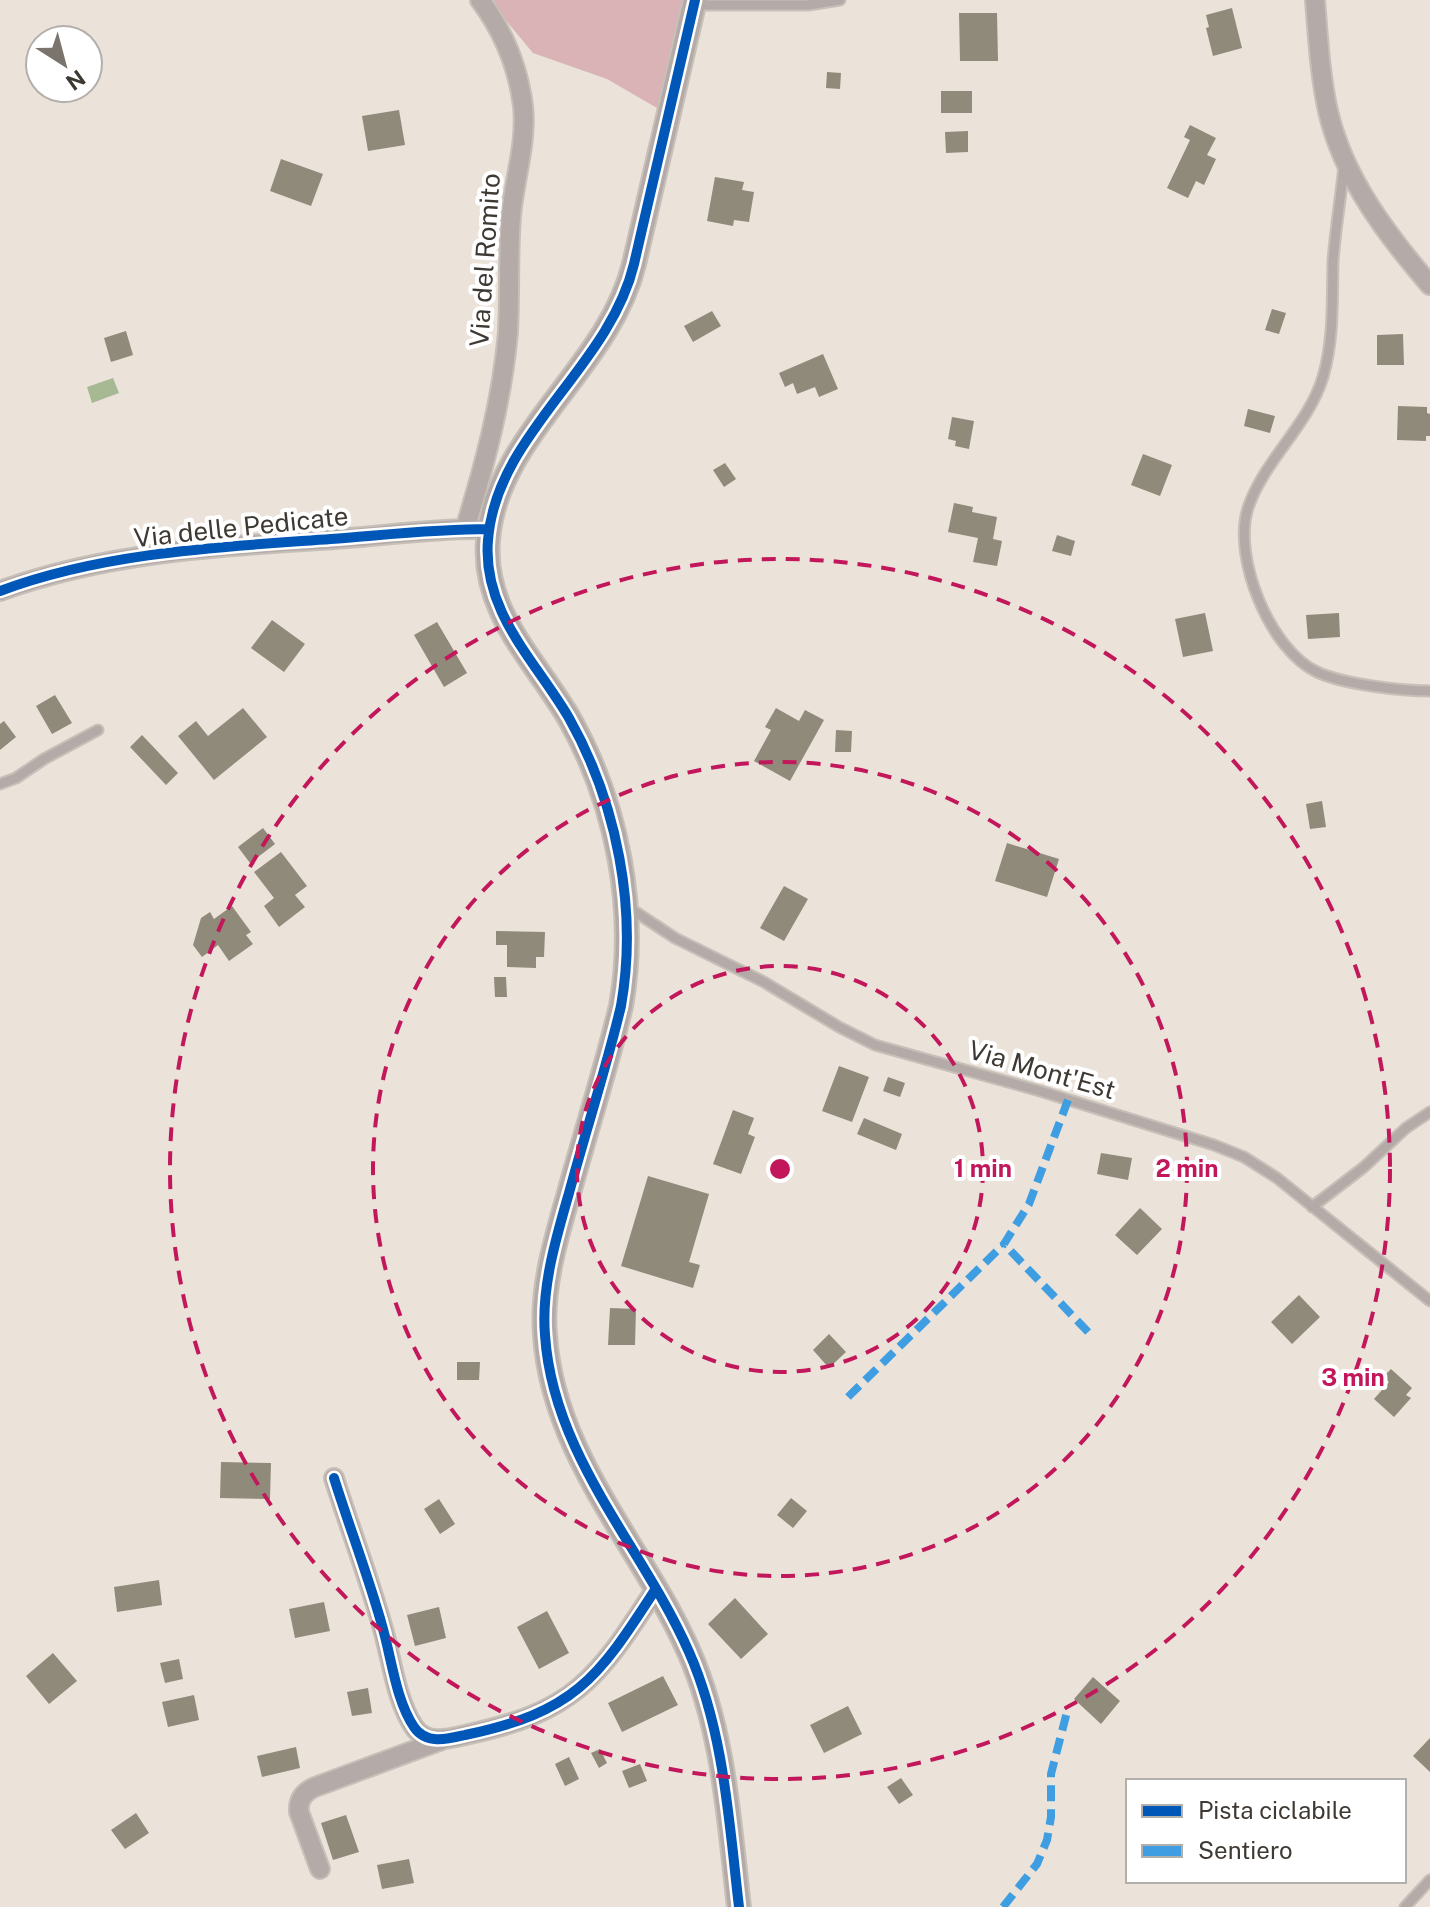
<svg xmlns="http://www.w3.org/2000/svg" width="1430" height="1907" font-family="'Public Sans',sans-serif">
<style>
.forest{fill:#dab3b7}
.water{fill:#a7b993}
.building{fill:#908a7a}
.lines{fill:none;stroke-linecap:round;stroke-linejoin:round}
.service-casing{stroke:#c7c0b9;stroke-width:13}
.minor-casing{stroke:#c7c0b9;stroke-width:22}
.tertiary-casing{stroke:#c7c0b9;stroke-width:26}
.service{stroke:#b4aaa7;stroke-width:9}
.minor{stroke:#b4aaa7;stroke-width:18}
.tertiary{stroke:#b4aaa7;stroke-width:22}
.quiet{stroke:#3f9ee2;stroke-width:8;stroke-dasharray:16 8;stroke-linecap:butt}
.cycleway-casing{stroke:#fff;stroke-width:15}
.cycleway{stroke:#0057b8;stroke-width:10}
.ring{fill:none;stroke:#c2185b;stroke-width:4;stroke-dasharray:14 10}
.labels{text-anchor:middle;stroke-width:8;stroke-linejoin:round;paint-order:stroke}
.street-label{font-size:26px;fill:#3f3933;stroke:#fff}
.centre{fill:#c2185b;stroke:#fff;stroke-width:4}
.ring-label{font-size:24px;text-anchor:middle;font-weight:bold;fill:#c2185b;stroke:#fff;stroke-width:8;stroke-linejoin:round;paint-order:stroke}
</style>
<rect width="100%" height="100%" fill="#ebe2d9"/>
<!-- forest -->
<path class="forest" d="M489,0H684L657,108L607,79L533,53Z"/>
<!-- water -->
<path class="water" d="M113,378L119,393L92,403L87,387Z"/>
<!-- building -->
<path class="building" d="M1232,8L1242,48L1213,56L1206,28L1209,27L1206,15Z
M959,13H997L998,61H960Z
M827,72L841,73L840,89L826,88Z
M941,91H972V113H941Z
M399,110L405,145L368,151L362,116Z
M1190,125L1216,138L1207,155L1216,159L1204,185L1196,181L1188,198L1167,188L1190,140L1184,137Z
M968,131V152L946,153L945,132Z
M281,159L323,174L311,206L270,191Z
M715,177L744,182L742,190L754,192L749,222L734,220L733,226L707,221Z
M1272,309L1286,313L1279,334L1265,330Z
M712,311L721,326L693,342L684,326Z
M126,331L133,355L111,362L104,338Z
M1403,334L1404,365H1377V335Z
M823,354L838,389L819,397L815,387L797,394L793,383L785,387L779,373Z
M1398,406L1427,407V413L1430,414V436H1426V441L1397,440Z
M1248,409L1275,416L1270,433L1244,426Z
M952,417L974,421L969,449L955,446L956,441L948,439Z
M1143,454L1172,465L1160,496L1131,485Z
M725,463L736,479L724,487L713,470Z
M954,503L973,507L972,512L997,517L993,539L1002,541L997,566L973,562L978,538L948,532Z
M1057,535L1075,541L1071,556L1052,551Z
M1205,613L1213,651L1183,657L1175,619Z
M1339,613L1340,637L1308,639L1306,615Z
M272,620L305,644L284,672L251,648Z
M437,622L467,673L444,687L414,635Z
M55,695L72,723L52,734L36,706Z
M243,708L267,737L214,780L178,736L196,721L208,736Z
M776,708L799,721L805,710L824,720L790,781L754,761L771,730L765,727Z
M4,721L16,737L0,750V724Z
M836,730L852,731L851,752H835Z
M142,735L178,773L166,785L130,747Z
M1322,801L1326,827L1310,829L1306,804Z
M263,828L275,844L250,863L238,847Z
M1007,843L1059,859L1047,897L995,881Z
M281,852L307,886L295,895L305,907L279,927L264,906L274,898L254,872Z
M784,886L808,899L784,941L760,928Z
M232,906L251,932L246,935L253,944L229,961L218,945L202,957L193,945L201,918L210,912L214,919Z
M496,931L545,932L544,957H536V968L507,967V945H496Z
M494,977H506L507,997H495Z
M839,1066L869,1077L852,1122L822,1111Z
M888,1077L905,1083L900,1097L883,1091Z
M733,1110L754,1118L748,1134L755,1137L741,1174L713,1164Z
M864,1118L902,1134L896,1150L857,1134Z
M1101,1153L1132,1158L1128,1180L1097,1174Z
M648,1176L709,1194L689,1262L700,1265L693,1288L621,1266Z
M1140,1208L1162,1229L1137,1255L1115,1235Z
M1299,1295L1320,1317L1292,1344L1271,1322Z
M610,1308L636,1309L635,1345H608Z
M829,1334L846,1352L829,1368L813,1350Z
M457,1362H480L479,1380H457Z
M1391,1369L1412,1388L1406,1395L1411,1398L1394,1417L1374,1399L1389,1382L1383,1377Z
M221,1462L271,1463L270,1499L220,1498Z
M791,1498L807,1511L793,1528L777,1515Z
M439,1499L455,1524L440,1534L424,1509Z
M159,1580L162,1605L117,1612L114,1587Z
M735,1598L768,1634L741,1659L708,1624Z
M324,1602L330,1631L295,1638L289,1609Z
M439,1607L446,1638L415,1646L407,1615Z
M547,1611L569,1653L539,1669L517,1627Z
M53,1653L77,1681L49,1704L26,1676Z
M179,1659L183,1679L165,1683L160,1663Z
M663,1676L678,1705L622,1732L608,1703Z
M1093,1677L1120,1701L1101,1724L1074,1699Z
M368,1688L372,1713L352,1716L347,1692Z
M194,1695L199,1720L168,1727L162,1702Z
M848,1706L862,1734L824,1753L810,1725Z
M1430,1738V1772L1413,1756Z
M296,1747L300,1768L262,1777L257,1756Z
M600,1749L607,1763L599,1768L591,1753Z
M569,1757L579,1779L565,1786L555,1764Z
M640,1764L647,1781L629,1788L622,1771Z
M901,1778L913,1795L899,1804L887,1787Z
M136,1813L149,1833L125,1849L111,1830Z
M346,1815L359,1852L333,1860L321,1823Z
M409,1859L414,1883L382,1889L377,1865Z"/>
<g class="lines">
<defs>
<path id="service" d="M695,5H808L840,0
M1344,165C1341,198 1335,230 1333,262C1332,301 1334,339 1323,377C1308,426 1264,460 1248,508C1232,557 1270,650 1317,672C1342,684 1401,691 1430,691
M0,784L16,778L44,759L98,730
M628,907L675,938L764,982L839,1027L875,1045L1040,1091L1214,1145L1244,1157L1277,1178L1430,1301
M1312,1207L1364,1167L1406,1128L1430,1112
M1405,1907L1430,1880"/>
<path id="minor" d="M1315,0C1318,37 1320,75 1328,111C1343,177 1386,234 1430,285
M465,529C485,464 502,400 508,332C510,293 508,254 511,216C514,180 527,143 523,106C518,67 503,31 480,0
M0,591C106,552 223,546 335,539C382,536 428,529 475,529
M334,1478C350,1529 369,1578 383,1629C392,1661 396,1700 414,1727C426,1745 448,1739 465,1735C574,1712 597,1680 655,1590
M320,1869L299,1812C298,1799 304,1792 315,1787L442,1740"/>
<path id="tertiary" d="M695,0L634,264C609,368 496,434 488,540C482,612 535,660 569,718C617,803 638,910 621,1006C606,1069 586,1130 569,1193C556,1238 541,1288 545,1335C553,1457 643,1547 689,1652C724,1731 729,1822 739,1907"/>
</defs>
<!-- service casing -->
<use href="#service" class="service-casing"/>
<!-- minor casing -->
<use href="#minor" class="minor-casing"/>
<!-- tertiary casing -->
<use href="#tertiary" class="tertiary-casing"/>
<!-- service -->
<use href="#service" class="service"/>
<!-- minor -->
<use href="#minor" class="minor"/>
<!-- tertiary -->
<use href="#tertiary" class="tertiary"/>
<!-- quiet -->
<path class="quiet" d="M1068,1100L1029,1204L1004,1244L1091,1335
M848,1397L1004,1244
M1003,1907L1037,1864L1047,1840L1051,1817V1774L1067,1712"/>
<defs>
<path id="cycleway" d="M695,0L634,264C609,368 496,434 488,540C482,612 535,660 569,718C617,803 638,910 621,1006C606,1069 586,1130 569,1193C556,1238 541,1288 545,1335C553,1457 643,1547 689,1652C724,1731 729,1822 739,1907
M0,591C104,552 220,547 331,539C384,535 436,529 489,529
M334,1478C350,1529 369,1578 383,1629C392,1661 396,1700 414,1727C426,1745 448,1739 465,1735C574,1712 597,1680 655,1590"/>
</defs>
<!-- cycleway casing -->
<use href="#cycleway" class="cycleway-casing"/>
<!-- cycleway -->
<use href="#cycleway" class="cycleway"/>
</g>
<!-- distance rings -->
<g class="ring">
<circle cx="780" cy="1169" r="203"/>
<circle cx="780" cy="1169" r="407"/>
<circle cx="780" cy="1169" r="610"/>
</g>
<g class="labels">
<!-- street labels -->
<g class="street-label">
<text transform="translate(485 260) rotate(-86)" y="9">Via del Romito</text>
<text transform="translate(241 527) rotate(-6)" y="9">Via delle Pedicate</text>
<text transform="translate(1042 1070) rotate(16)" y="9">Via Mont'Est</text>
</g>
</g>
<circle cx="780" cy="1169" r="12" class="centre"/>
<g class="ring-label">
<text x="983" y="1177">1 min</text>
<text x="1187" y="1177">2 min</text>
<text x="1353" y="1386">3 min</text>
</g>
<!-- legend -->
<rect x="1126" y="1779" width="280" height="104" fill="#ffffff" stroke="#b2b0ad" stroke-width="2"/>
<rect x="1142" y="1805" width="40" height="12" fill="#0057b8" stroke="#b2b0ad" stroke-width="2"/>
<text x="1198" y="1819" font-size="24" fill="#3f3933">Pista ciclabile</text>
<rect x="1142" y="1845" width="40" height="12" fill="#3f9ee2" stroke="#b2b0ad" stroke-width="2"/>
<text x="1198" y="1859" font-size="24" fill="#3f3933">Sentiero</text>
<!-- north arrow -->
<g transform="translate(64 64) rotate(144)"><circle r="38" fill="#ffffff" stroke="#b2b0ad" stroke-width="2"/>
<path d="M0-6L14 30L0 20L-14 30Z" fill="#7b746d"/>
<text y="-12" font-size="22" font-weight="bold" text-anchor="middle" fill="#3f3933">N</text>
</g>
</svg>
